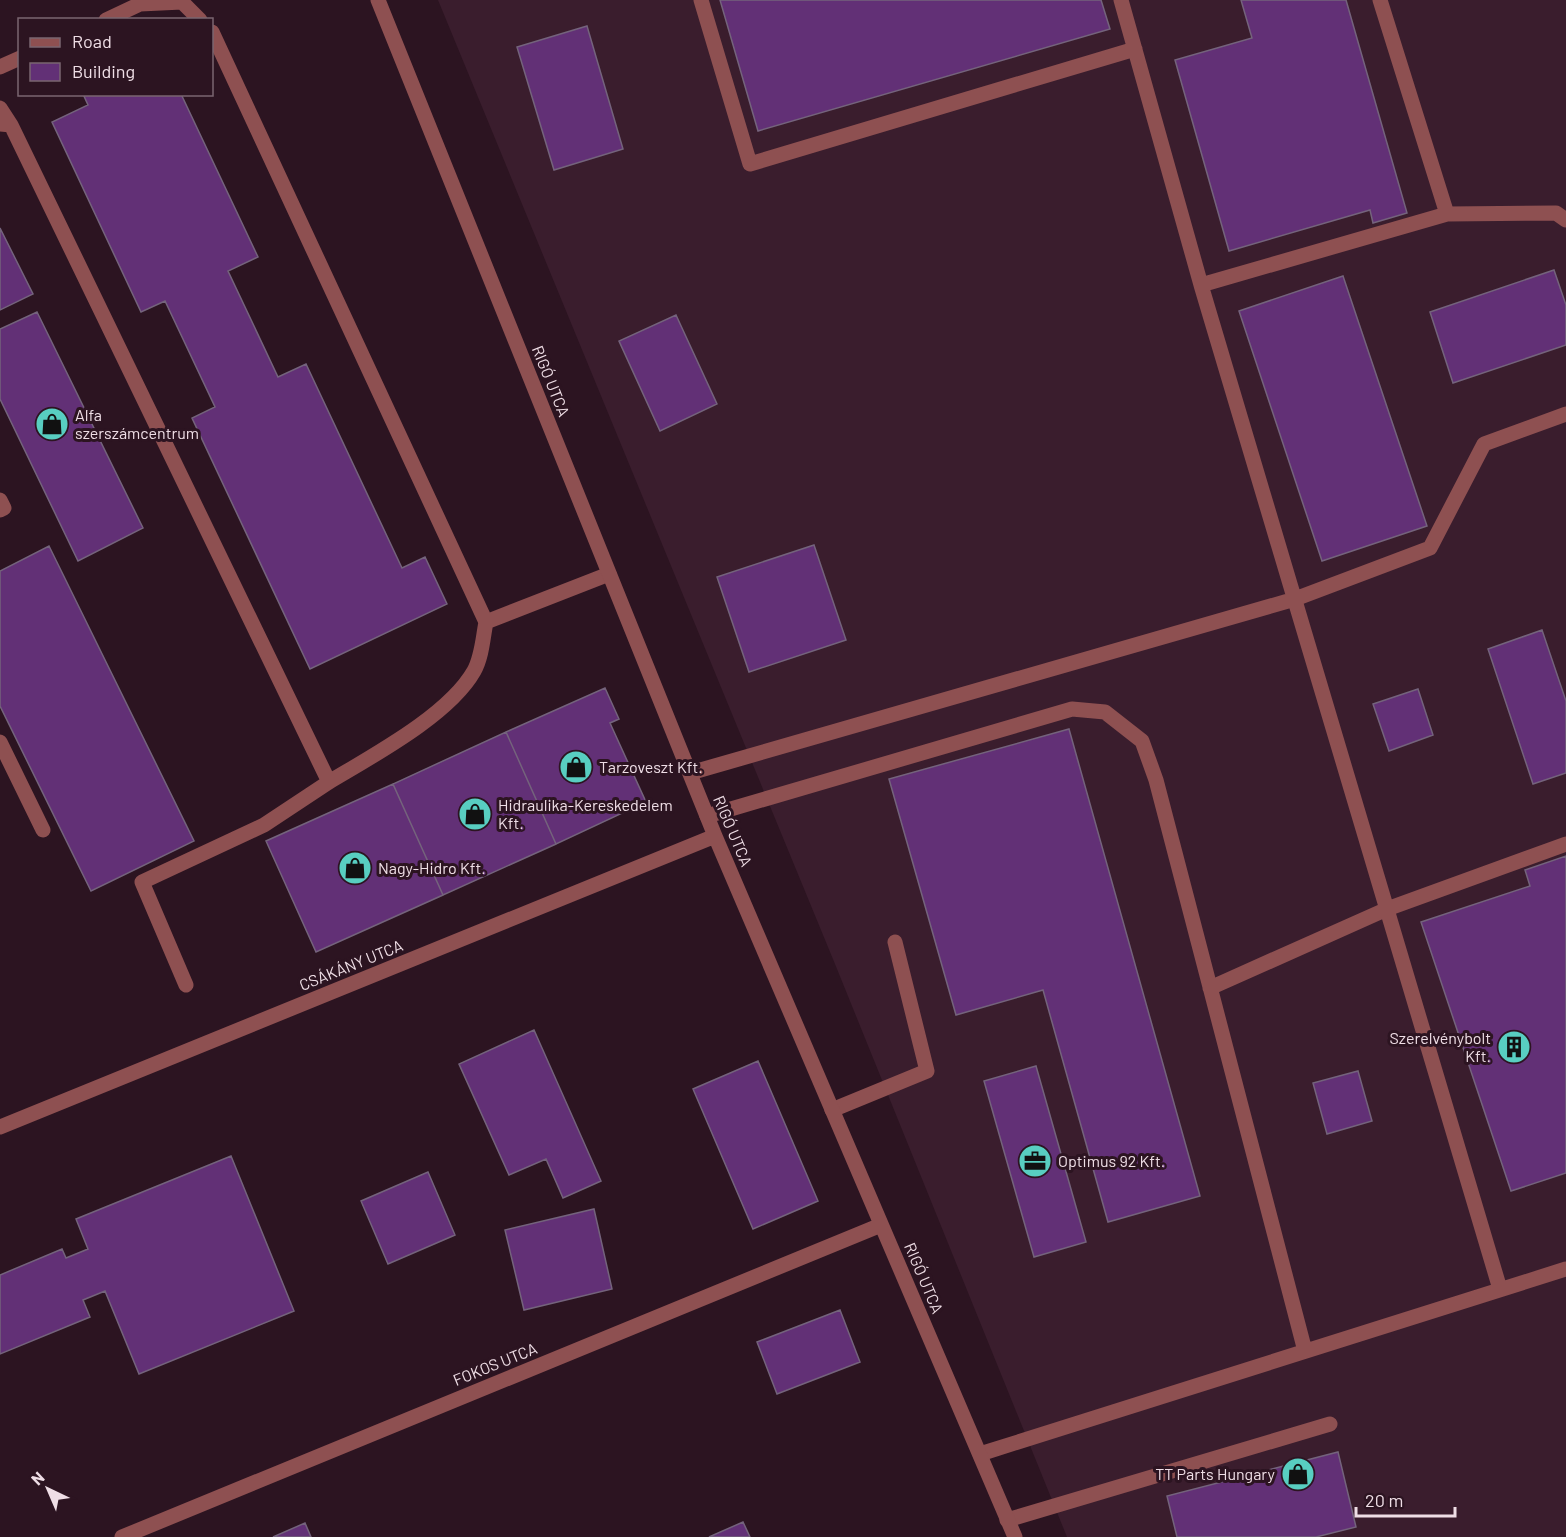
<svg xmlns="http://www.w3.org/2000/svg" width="1566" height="1537" font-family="Barlow,sans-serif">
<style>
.built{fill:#3a1d2d}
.building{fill:#623076;stroke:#74637c;stroke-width:1.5}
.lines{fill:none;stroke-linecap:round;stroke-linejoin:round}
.lane{stroke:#8e5051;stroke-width:15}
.street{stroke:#8e5051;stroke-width:15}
.labels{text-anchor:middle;stroke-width:6;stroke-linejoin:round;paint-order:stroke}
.street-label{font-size:16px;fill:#efdee6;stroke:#2c1421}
.poi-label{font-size:16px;fill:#efdee6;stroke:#2c1421;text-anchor:start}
</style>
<rect width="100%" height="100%" fill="#2c1421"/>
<!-- built -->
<path class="built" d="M438,0H1566V1537H1067L835,964Z"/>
<!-- building -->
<path class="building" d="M720,0H1101L1110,29L758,131Z
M1241,0H1346L1407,213L1373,223L1370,210L1229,251L1175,60L1252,38Z
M587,26L623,149L554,170L517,47Z
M83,94H181L258,257L228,271L278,377L306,364L402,568L425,557L447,604L310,669L192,418L215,407L165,301L141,312L52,122L88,105Z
M0,228L33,294L0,310Z
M1554,270L1566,305V345L1453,383L1430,312Z
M1343,276L1427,526L1322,561L1239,311Z
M37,312L143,528L78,561L0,399V329Z
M676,315L717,404L660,431L619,341Z
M814,545L846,640L749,672L717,577Z
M49,546L194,841L91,891L0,706V571Z
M1542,630L1566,701V773L1533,784L1488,649Z
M605,688L619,719L610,723L646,802L556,844L506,732Z
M1418,689L1433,735L1389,751L1373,704Z
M1069,729L1200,1196L1108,1222L1043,990L956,1015L889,779Z
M506,732L556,844L443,895L393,784Z
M393,784L443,895L316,952L266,841Z
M1566,856V1173L1511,1191L1421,922L1530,886L1525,870Z
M534,1030L601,1181L563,1198L546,1159L509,1175L459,1064Z
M758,1061L818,1201L753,1229L693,1089Z
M1036,1066L1086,1242L1034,1257L984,1081Z
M1358,1071L1372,1121L1327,1134L1313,1083Z
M231,1156L294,1311L139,1374L105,1291L83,1300L90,1317L0,1354V1275L62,1249L66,1258L88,1249L76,1219Z
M428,1172L455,1235L388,1264L361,1201Z
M594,1209L612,1289L524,1310L505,1230Z
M840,1310L860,1362L777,1394L757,1342Z
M1338,1452L1356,1527L1316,1537H1177L1167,1496Z
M743,1522L750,1537H709Z
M305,1523L311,1537H273Z"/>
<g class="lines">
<!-- lane -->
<path class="lane" d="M701,0L750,164L1135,49
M1121,0L1201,285
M1380,0L1447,214L1201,285L1500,1289
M106,20L140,4L182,2L200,20
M0,67L20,58
M0,108L11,125
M0,124L11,125L329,782C374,755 449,715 474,671C482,657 483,637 486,622L212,32
M1447,214L1556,213L1566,220
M0,500L4,508L0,510
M486,622L609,574
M0,742L43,830
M690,773L1295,599L1430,548L1484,444L1566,414
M707,816L1072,709L1105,712L1142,741L1156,780L1305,1351
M186,985L142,882L264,825L329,782
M1210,988L1387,909L1566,844
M832,1110L927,1071L895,942
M980,1454L1566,1269
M1007,1520L1330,1424"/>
<!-- street -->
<path class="street" d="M378,0L715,836L1015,1537
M0,1127L715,836
M122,1537L881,1225"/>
</g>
<!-- icons -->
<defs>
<symbol id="shop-disc" viewBox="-11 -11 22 22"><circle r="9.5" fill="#58cec1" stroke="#2c1421"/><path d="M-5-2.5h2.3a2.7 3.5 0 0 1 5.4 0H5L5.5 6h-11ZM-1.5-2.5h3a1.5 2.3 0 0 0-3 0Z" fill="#111"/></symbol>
<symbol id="building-disc" viewBox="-11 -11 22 22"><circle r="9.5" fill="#58cec1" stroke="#2c1421"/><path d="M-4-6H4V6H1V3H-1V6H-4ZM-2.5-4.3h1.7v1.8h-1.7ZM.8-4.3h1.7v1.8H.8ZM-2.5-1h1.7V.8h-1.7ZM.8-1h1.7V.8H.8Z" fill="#111"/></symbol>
<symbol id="office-disc" viewBox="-11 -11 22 22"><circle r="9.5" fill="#58cec1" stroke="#2c1421"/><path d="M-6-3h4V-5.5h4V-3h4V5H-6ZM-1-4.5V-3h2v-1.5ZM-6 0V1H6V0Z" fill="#111"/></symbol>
</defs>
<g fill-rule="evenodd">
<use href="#shop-disc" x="33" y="405" width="38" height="38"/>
<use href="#shop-disc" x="557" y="748" width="38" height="38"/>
<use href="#shop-disc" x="456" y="795" width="38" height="38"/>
<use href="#shop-disc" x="336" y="849" width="38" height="38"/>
<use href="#building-disc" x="1495" y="1028" width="38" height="38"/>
<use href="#office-disc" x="1016" y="1142" width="38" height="38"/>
<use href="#shop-disc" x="1279" y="1455" width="38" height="38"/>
</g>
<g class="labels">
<!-- street labels -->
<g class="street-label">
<text transform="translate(551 381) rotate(68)" y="6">RIGÓ UTCA</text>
<text transform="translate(733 831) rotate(67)" y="6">RIGÓ UTCA</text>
<text transform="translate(351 965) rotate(-22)" y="6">CSÁKÁNY UTCA</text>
<text transform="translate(924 1278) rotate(67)" y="6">RIGÓ UTCA</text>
<text transform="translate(495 1364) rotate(-22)" y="6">FOKOS UTCA</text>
</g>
<!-- poi labels -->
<g class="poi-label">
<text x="75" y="421">Alfa<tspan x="75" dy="18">szerszámcentrum</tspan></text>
<text x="599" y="773">Tarzoveszt Kft.</text>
<text x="498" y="811">Hidraulika-Kereskedelem<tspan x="498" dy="18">Kft.</tspan></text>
<text x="378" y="874">Nagy-Hidro Kft.</text>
<text x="1491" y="1044" text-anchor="end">Szerelvénybolt<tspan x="1491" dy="18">Kft.</tspan></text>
<text x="1058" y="1167">Optimus 92 Kft.</text>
<text x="1275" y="1480" text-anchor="end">TT Parts Hungary</text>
</g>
</g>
<!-- legend -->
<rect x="18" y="18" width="195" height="78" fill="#2c1421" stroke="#7a6570" stroke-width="1.5"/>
<rect x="30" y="38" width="30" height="9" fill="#8e5051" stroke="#7a6570" stroke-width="1.5"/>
<text x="72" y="48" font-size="18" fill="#efdee6">Road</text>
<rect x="30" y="63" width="30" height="18" fill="#623076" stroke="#7a6570" stroke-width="1.5"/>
<text x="72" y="78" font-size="18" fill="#efdee6">Building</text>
<!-- north arrow -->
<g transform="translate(48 1489) rotate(316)" stroke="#2c1421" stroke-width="4.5" paint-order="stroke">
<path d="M0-4.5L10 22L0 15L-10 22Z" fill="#efdee6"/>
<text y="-9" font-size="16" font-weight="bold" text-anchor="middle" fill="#efdee6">N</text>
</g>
<!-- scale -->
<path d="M1356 1507v9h99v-9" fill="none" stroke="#efdee6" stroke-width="3"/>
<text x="1365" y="1507" font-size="18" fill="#efdee6" stroke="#2c1421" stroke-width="4.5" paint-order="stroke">20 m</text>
</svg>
